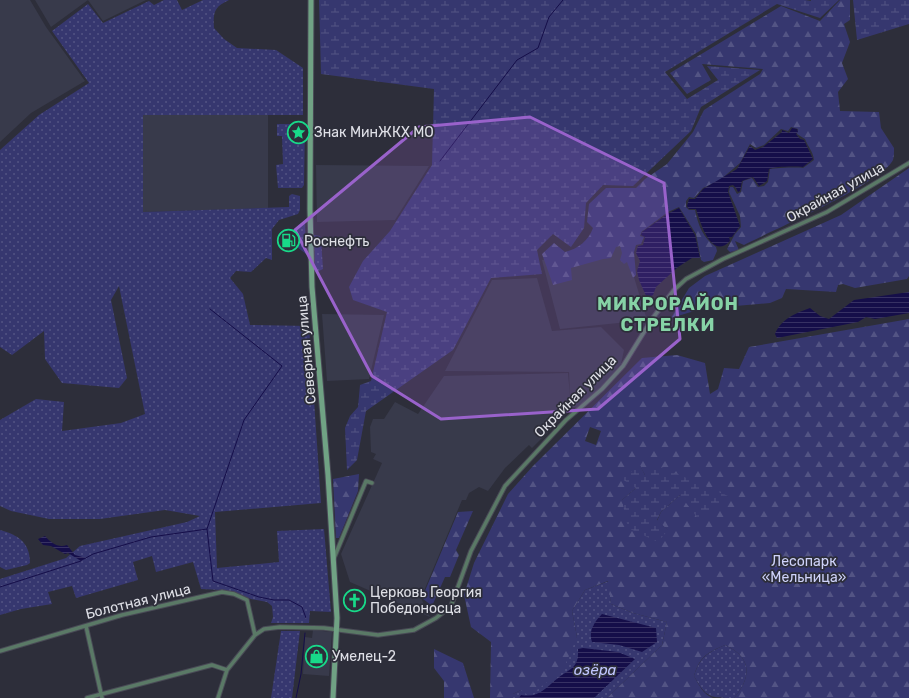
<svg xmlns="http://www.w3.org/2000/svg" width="909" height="698" font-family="Rubik,sans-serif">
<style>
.built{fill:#383a4b}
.grass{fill:url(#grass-dots)}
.forest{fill:url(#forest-firs);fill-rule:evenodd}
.wetland{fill:url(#wetland-marsh)}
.water{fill:url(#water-rules)}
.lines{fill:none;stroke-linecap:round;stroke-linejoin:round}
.stream{stroke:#150e49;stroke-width:1}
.minor-casing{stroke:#494a56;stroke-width:5.5}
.secondary-casing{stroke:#494a56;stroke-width:7}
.minor{stroke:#5a7966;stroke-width:3.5}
.secondary{stroke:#70a284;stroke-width:5}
.marked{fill:#9962cb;fill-opacity:0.2;stroke:#9962cb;stroke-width:3;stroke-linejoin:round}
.labels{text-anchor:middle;stroke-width:3.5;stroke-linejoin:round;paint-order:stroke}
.poi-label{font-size:14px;fill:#dfe0e7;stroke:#2d2e3a;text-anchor:start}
.street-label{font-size:14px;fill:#dfe0e7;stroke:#2d2e3a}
.park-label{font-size:14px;fill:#cfd3fa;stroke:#2d2e3a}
.water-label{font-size:15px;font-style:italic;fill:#c0c6ff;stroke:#2d2e3a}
.district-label{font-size:18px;font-weight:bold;letter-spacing:1px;fill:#86d3a6;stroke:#2d2e3a}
</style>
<defs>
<pattern id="grass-dots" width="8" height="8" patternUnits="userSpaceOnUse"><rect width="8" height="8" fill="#36376f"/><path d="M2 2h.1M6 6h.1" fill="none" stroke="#535484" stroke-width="1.8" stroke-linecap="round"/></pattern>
<pattern id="forest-firs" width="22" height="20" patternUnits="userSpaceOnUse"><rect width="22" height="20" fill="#36376f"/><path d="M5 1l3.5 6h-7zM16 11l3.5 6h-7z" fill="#535484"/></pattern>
<pattern id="wetland-marsh" width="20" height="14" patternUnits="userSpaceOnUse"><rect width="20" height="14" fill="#36376f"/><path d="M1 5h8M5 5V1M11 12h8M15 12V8" fill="none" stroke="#535484"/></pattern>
<pattern id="water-rules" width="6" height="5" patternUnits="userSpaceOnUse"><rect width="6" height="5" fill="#150e49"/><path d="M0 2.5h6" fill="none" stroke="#373163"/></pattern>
</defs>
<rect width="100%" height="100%" fill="#2d2e3a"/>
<!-- built -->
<path class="built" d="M0,0H30L46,27L85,81L31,113L0,142Z
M35,0H88L51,27Z
M88,0H146L103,21Z
M143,115H268V208L143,212Z
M316,165L429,166L395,220L317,222Z
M623,241L647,320L560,329L542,260Z
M537,278L552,331L601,327L624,350L621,364L601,387L577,408L573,407L532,448L529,445L505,468L488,491L479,487L469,493L466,500H462L421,598L430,617L350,582L341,554L382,463L373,459L376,454L371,452L370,427L373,419H384L395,402L418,414L444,376L568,373L570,396L569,372L445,371L492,280Z
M322,314L384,315L369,379L327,381Z
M313,630L332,632L329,676L303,674L305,637L312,638Z"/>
<!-- grass -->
<path class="grass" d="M164,0H177L182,10L203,0H229C214,7 213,12 214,28L224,39L237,48L276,50L303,68V115H143V212L289,207V196L292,194L300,196V210L298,214L279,220L272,229V260L266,258L251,272L236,271L230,278L243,294L250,325L309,326L321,503L215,512L217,568L279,562L277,531L324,529L331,612L310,611L309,623H271L273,617L272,606L267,602L251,599L236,593L221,590L201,589L193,562L156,572L152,556L133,562L138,580L76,598L72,586L48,592L52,604L21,609L0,615V579L66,558L80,546L187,522L200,516L165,510L100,519H49L11,511L0,506V420L36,399L64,402L62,431L121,423L145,414L119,286L111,300L127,378L119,388L62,383L45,359L44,331L12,355L0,347V150L39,115L89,83L52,31L88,4L103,23L149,1L154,5Z
M277,124H305L304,185L302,188H278L276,165L283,164L282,136H277Z
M305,222L306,254L297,247L295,236L298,226Z
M314,235L320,236L321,239L323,269L319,271L315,269Z
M0,530C18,535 30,542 30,563L27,565L6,570L0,567Z
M609,581L611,604L633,613L667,622L662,645L607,698H513V694L521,690L577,637L572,611L585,590Z
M281,631H300L292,698H271Z
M725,645C752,657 752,677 734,698C710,698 706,698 694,676C700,657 707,653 725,645Z"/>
<!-- forest -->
<path class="forest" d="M840,0H850V20L844,24L850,42L842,63L848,79L838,92L840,111L879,112L881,128L894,148C894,152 894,157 893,160C882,183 771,231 744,245L735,241L739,250L730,252L727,249L735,234L741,227L740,216L729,192L730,187H733L737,194L741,192L743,181L752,178L758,187L764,186L768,182L770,169C775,168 798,167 803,168L814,160C813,151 808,147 805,139L797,134L798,129L791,127L788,131L781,129L764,145L756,148L750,144L740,163L720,180L703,188L694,198L689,197L686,201V207L689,210H695C698,225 703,238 716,247L717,251L713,260L704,262L701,260L696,234L679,207L668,212L644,230L642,231L640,236L644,237L641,244L636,245L634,252L636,275L633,278L627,262L624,264L620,260L622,253L620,246L616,247L611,258L603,259L571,268L572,280L553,285L542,254L554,243L565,252C578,249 589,240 593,228L587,222L589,204L606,188H636L645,179L667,164L693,132L704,110L760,74L763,69L702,64L711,80L687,94L670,73L781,6L820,21Z
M909,168V276L907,279L855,288L843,284L838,285L836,292L786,289L782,298L770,303L701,309L671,318L689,288L705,276L841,215Z
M909,319V698H734C752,677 752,657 725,645C707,653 700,656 694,676C699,685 703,694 713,698H607L662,645L667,622L633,613L611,604L608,581L585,590L572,611L577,637L563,670L529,696L521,690L513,694V698H490L491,642L471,627L464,595L474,563L508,494L533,466L642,358L677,355L705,363L710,394L718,389L724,368L739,369L749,347ZM590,427L601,431L596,445L585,441ZM640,466L645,475L728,497L680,495L661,512L657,521L668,530L622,500L636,488Z
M359,474L358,491L339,538H336L333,479Z
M473,511L456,550L459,555L450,577H445L432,606L422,598L458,512Z
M434,649L463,663L474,698H444V681L434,668Z"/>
<!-- wetland -->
<path class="wetland" d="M319,0H805L811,1V0H839L820,18L777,4L665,72L687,99L718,80L707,66L760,70L701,107L691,131L633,186L603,185L586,203L584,228L571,247L553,234L537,250L542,274L491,278L453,350L366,411L357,460L347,470L345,428L350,416L358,407L360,385L371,381L387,312L353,300L349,287L363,261L390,231L432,165L434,89L321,74Z
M853,0H909V24L857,40Z
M640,465L645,475L659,466L728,496L699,520L680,495L661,512L657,520L668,530L658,542L628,528L622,500L636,488L622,479Z"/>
<!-- water -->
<path class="water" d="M792,128L797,129L798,132L796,134L800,139L804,140L813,159L803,167C798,166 774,166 769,169L767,181L759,186L753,177L742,181L740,191L738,192L736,188L733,185L729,186L728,192L740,226L732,237H729L730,241C711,261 700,221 696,209H689L687,206L689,199H695L703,189L737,169L750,146L755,150L763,147L782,132V130L789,133Z
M679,208L695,235L700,258H692L678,267L656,287L653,295L647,298L639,280L637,271L640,261L636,253L638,246L643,245L645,237L641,235L642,232L669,213Z
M909,292V313L875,319L866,317L858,322L777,338L775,334C781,319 796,313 810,308L820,316L829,319L854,300Z
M45,536C51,543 58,548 67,545L75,555L86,558L81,561L68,553L65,554L51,546L43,545L38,539Z
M602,614L656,628L657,642L642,652L619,645L592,642C588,631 595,621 602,614Z
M583,648L618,652L635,659L594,698H519L521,695C540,698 545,688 558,678C571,668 579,668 578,649Z"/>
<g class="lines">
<!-- stream -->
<path class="stream" d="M440,161L517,60L538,48L549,17L563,0
M207,529L244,420L282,366L210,309
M84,559L93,554L151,537L207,529L213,581L259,597L274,600H289L302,607L306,618
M0,587L81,561
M296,698L301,674L305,633"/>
<defs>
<path id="minor" d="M334,558L366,481L372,483
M86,626L102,698
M0,651L122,615L222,592L234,594L247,600L255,635
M87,698L212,665L227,670
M218,698L227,670L255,635L264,629L280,627L324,628L378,635L414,630L436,618L451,606L471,551L505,486L566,420L602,389L623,366L652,319L674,290L686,279L723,259L827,212L909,163"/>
<path id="secondary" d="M311,0L310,209L312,287L328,475L337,618L333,698"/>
</defs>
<!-- minor casing -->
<use href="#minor" class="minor-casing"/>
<!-- secondary casing -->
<use href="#secondary" class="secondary-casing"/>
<!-- minor -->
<use href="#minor" class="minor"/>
<!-- secondary -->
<use href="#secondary" class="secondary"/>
</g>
<!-- marked area -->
<path class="marked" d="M530,117L664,183L680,339L598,409L441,419L372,376L295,230L419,127Z"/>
<!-- icons -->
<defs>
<symbol id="sight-ring" viewBox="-11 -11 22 22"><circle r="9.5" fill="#2d2e3a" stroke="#18d989" stroke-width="1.5"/><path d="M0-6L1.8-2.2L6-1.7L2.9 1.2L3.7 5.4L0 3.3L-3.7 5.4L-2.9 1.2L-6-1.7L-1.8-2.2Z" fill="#18d989"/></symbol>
<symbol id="fuel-ring" viewBox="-11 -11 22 22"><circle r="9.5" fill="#2d2e3a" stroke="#18d989" stroke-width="1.5"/><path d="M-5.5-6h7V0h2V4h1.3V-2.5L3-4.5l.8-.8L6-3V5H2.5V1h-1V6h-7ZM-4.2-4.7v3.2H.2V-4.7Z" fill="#18d989"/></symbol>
<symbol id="church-ring" viewBox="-11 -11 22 22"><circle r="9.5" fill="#2d2e3a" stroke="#18d989" stroke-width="1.5"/><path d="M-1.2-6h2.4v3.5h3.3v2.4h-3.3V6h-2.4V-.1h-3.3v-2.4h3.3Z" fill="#18d989"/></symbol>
<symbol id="shop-ring" viewBox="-11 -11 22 22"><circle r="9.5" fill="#2d2e3a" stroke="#18d989" stroke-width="1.5"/><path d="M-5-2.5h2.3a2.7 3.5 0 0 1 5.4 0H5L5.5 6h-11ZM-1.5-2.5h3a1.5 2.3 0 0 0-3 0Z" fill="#18d989"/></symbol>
</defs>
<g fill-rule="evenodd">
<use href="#sight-ring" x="286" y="120" width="25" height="25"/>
<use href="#fuel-ring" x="276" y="228" width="25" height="25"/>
<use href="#church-ring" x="342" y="588" width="25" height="25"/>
<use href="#shop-ring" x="304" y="644" width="25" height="25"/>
</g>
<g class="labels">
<!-- poi labels -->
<g class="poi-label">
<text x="314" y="137">Знак МинЖКХ МО</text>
<text x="304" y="246">Роснефть</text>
<text x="370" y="597">Церковь Георгия<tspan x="370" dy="16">Победоносца</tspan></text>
<text x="332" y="661">Умелец-2</text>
</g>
<!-- street labels -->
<g class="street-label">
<text transform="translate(835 192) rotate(-29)" y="5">Окрайная улица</text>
<text transform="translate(306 350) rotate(-95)" y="5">Северная улица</text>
<text transform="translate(575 396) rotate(-45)" y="5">Окрайная улица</text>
<text transform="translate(138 601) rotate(-14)" y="5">Болотная улица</text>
</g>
<!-- park labels -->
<g class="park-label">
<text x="804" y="566">Лесопарк<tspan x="804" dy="16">«Мельница»</tspan></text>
</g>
<!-- water labels -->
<g class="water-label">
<text x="595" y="675">озёра</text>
</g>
<!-- district labels -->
<g class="district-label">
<text x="668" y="310">МИКРОРАЙОН<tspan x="668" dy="21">СТРЕЛКИ</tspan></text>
</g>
</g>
</svg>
